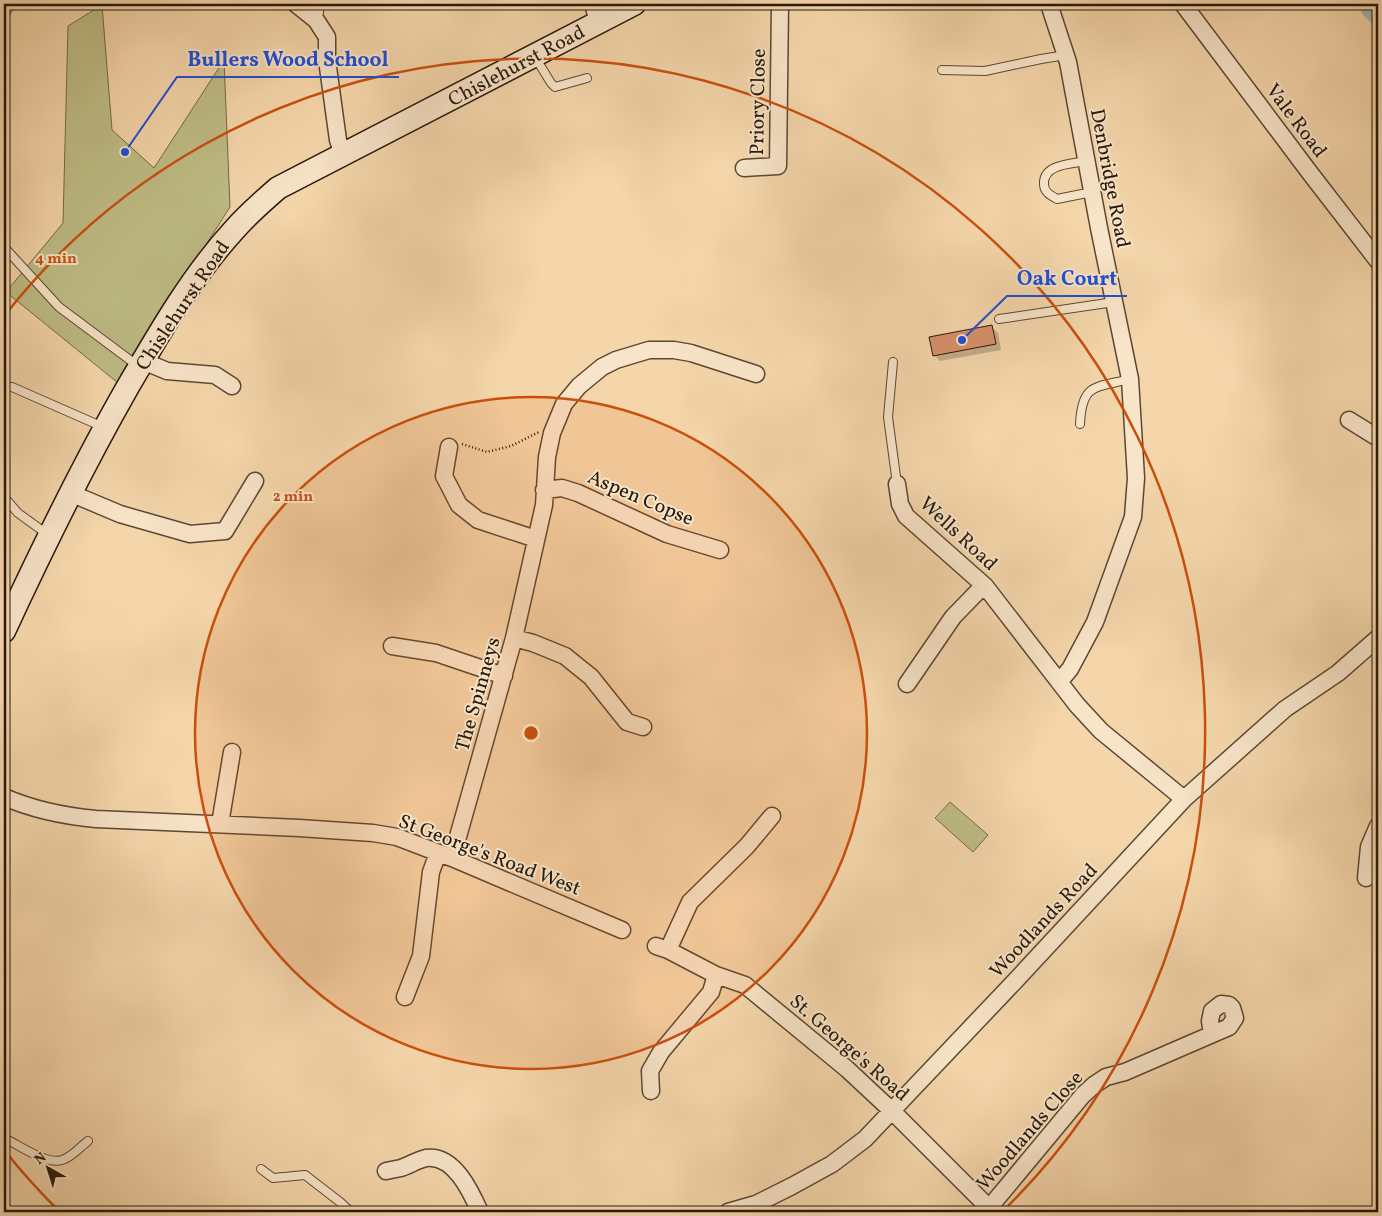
<svg xmlns="http://www.w3.org/2000/svg" width="1382" height="1216" font-family="Vollkorn,serif">
<style>
.green{fill:#bfbd86;stroke:#726a48}
.shadow{fill:#0003}
.lines{fill:none;stroke-linecap:round;stroke-linejoin:round}
.river{stroke:#a1b6b5;stroke-width:25}
.building{fill:#d8906b;stroke:#26180b}
.service-casing{stroke:#5a4833;stroke-width:10}
.minor-casing{stroke:#5a4833;stroke-width:19}
.secondary-casing{stroke:#26180b;stroke-width:25}
.path{stroke:#26180b;stroke-width:2.5;stroke-dasharray:1 2.5;stroke-linecap:butt}
.service{stroke:#f8e4c8;stroke-width:8}
.minor{stroke:#f8e4c8;stroke-width:16}
.secondary{stroke:#f8e4c8;stroke-width:22}
.ring{fill:none;stroke:#cb4f0c;stroke-width:2.5}
.labels{text-anchor:middle;stroke-width:4;stroke-linejoin:round;paint-order:stroke}
.street-label{font-size:20px;fill:#26180b;stroke:#f8e4c8}
.centre{fill:#cb4f0c;stroke:#f8e4c8;stroke-width:2.5}
.ring-label{font-size:15px;text-anchor:middle;font-weight:bold;fill:#cb4f0c;stroke:#f8e4c8;stroke-width:4;stroke-linejoin:round;paint-order:stroke}
.leader{fill:none;stroke:#1d4ed8;stroke-width:2}
.callout-dot{fill:#1d4ed8;stroke:#f8e4c8;stroke-width:2}
.callout-label{font-size:21px;text-anchor:middle;font-weight:bold;fill:#1d4ed8;stroke:#f8e4c8;stroke-width:4;stroke-linejoin:round;paint-order:stroke}
</style>
<rect width="100%" height="100%" fill="#f5d6ab"/>
<filter id="stains"><feTurbulence type="fractalNoise" baseFrequency=".004" numOctaves="4"/><feColorMatrix values="0 0 0 0 .2 0 0 0 0 .09 0 0 0 0 .02 0 0 0 .5 -.17"/></filter>
<radialGradient id="worn" r=".72"><stop offset=".6" stop-color="#630" stop-opacity="0"/><stop offset="1" stop-color="#630" stop-opacity=".3"/></radialGradient>
<!-- green -->
<path class="green" d="M4,4H17L4,23Z
M102,5L112,130L154,168L224,60L230,207L118,383L6,292L63,223L68,26Z
M950,802L988,835L973,852L935,818Z"/>
<!-- shadow -->
<path class="shadow" d="M992,327L998,333L1001,350L940,361L934,355Z"/>
<g class="lines">
<!-- river -->
<path class="river" d="M1373,7L1378,12"/>
</g>
<!-- building -->
<path class="building" d="M992,325L996,344L933,356L929,337Z"/>
<g class="lines">
<defs>
<path id="service" d="M314,18L319,13V4
M535,57L551,83L555,87L587,78
M942,70L985,71L1041,59L1066,55
M1086,161C1071,164 1043,164 1044,184C1044,192 1050,195 1057,199L1092,192
M4,247L59,307L138,366
M999,319L1114,302
M893,362L888,417L897,484
M4,388L12,387L103,427
M1080,424C1082,383 1095,388 1130,379
M4,497L18,513L47,534
M4,1138C19,1145 46,1165 62,1160C72,1157 80,1147 88,1141
M261,1169L273,1178L305,1175L340,1202L351,1212"/>
<path id="minor" d="M296,4L316,20L327,37V60L338,140L343,155
M593,4L598,22
M1049,4L1068,62L1099,228L1130,379L1136,478L1133,517L1095,622L1070,669L1059,682
M1183,4L1310,173L1378,261
M744,168L778,166L780,4
M143,361L167,371L215,375L232,386
M1349,420L1378,438
M449,447L444,476L459,505L478,520L536,539
M897,484L900,504L906,516L985,586L1077,705L1101,731L1184,799
M544,490L562,488L578,493L667,534L720,550
M70,493L120,514L190,534L225,531L255,481
M514,638L533,643L565,656L591,677L627,722L643,727
M392,646L436,653L504,676
M907,684L953,617L984,585
M4,797C34,810 63,816 96,819L299,828L373,833L397,837L452,858L622,930
M220,824L232,752
M452,858L514,638L544,505L547,457L552,433L564,404L579,386L602,367L616,360L649,350H674L691,353L756,374
M1366,878L1369,847L1378,826
M656,946L668,950L716,975L745,985L847,1069L892,1111L993,1212
M668,950L690,902L747,846L772,816
M405,997L421,956L431,872L438,853
M651,1091L650,1071L661,1052L711,992L716,975
M386,1171C391,1170 396,1169 401,1168C410,1165 417,1160 426,1158C454,1154 471,1192 480,1212
M989,1208L1083,1095L1094,1085L1106,1077L1125,1072L1229,1027L1235,1018L1232,1008L1229,1005L1221,1004L1212,1011L1210,1021L1212,1034
M728,1212L756,1204L792,1186L832,1164L865,1139L1017,979L1184,799L1285,709L1338,673L1378,638"/>
<path id="secondary" d="M4,631C42,549 81,469 126,390C158,335 191,277 234,230C247,215 263,201 278,188L634,4"/>
</defs>
<!-- service casing -->
<use href="#service" class="service-casing"/>
<!-- minor casing -->
<use href="#minor" class="minor-casing"/>
<!-- secondary casing -->
<use href="#secondary" class="secondary-casing"/>
<!-- path -->
<path class="path" d="M462,444L487,452L511,446L539,432"/>
<!-- service -->
<use href="#service" class="service"/>
<!-- minor -->
<use href="#minor" class="minor"/>
<!-- secondary -->
<use href="#secondary" class="secondary"/>
</g>
<!-- distance rings -->
<circle cx="531" cy="733" r="336" fill="#cb4f0c" fill-opacity=".12"/>
<g class="ring">
<circle cx="531" cy="733" r="336"/>
<path d="M56 1208A672 672 0 0 1 5 1151M5 315A672 672 0 1 1 1006 1208"/>
</g>
<g class="labels">
<!-- street labels -->
<g class="street-label">
<text transform="translate(516 65) rotate(-28)" y="7">Chislehurst Road</text>
<text transform="translate(757 102) rotate(-89)" y="7">Priory Close</text>
<text transform="translate(1297 120) rotate(53)" y="7">Vale Road</text>
<text transform="translate(1111 178) rotate(79)" y="7">Denbridge Road</text>
<text transform="translate(182 305) rotate(-56)" y="7">Chislehurst Road</text>
<text transform="translate(641 497) rotate(23)" y="7">Aspen Copse</text>
<text transform="translate(959 533) rotate(43)" y="7">Wells Road</text>
<text transform="translate(477 694) rotate(-74)" y="7">The Spinneys</text>
<text transform="translate(490 854) rotate(21)" y="7">St George's Road West</text>
<text transform="translate(1043 920) rotate(-47)" y="7">Woodlands Road</text>
<text transform="translate(850 1047) rotate(41)" y="7">St. George's Road</text>
<text transform="translate(1029 1130) rotate(-49)" y="7">Woodlands Close</text>
</g>
</g>
<circle cx="531" cy="733" r="8" class="centre"/>
<g class="ring-label">
<text x="56" y="263">4 min</text>
<text x="293" y="501">2 min</text>
</g>
<!-- callouts -->
<path class="leader" d="M125 152L177 77H399M962 340L1007 296H1127"/>
<g class="callout-dot">
<circle cx="125" cy="152" r="5"/>
<circle cx="962" cy="340" r="5"/>
</g>
<g class="callout-label">
<text x="288" y="66">Bullers Wood School</text>
<text x="1067" y="285">Oak Court</text>
</g>
<!-- margin -->
<rect width="1382" height="1216" fill="none" stroke="#f5d6ab" stroke-width="20"/>
<rect x="5" y="5" width="1372" height="1206" fill="none" stroke="#26180b" stroke-width="2.5"/>
<rect x="10" y="10" width="1362" height="1196" fill="none" stroke="#26180b"/>
<!-- north arrow -->
<g transform="translate(48 1168) rotate(321)" stroke="#f8e4c8" stroke-width="4" paint-order="stroke">
<path d="M0-4L9 19L0 12L-9 19Z" fill="#26180b"/>
<text y="-8" font-size="14" font-weight="bold" text-anchor="middle" fill="#26180b">N</text>
</g>
<rect width="100%" height="100%" filter="url(#stains)"/>
<rect width="100%" height="100%" fill="url(#worn)"/>
</svg>
